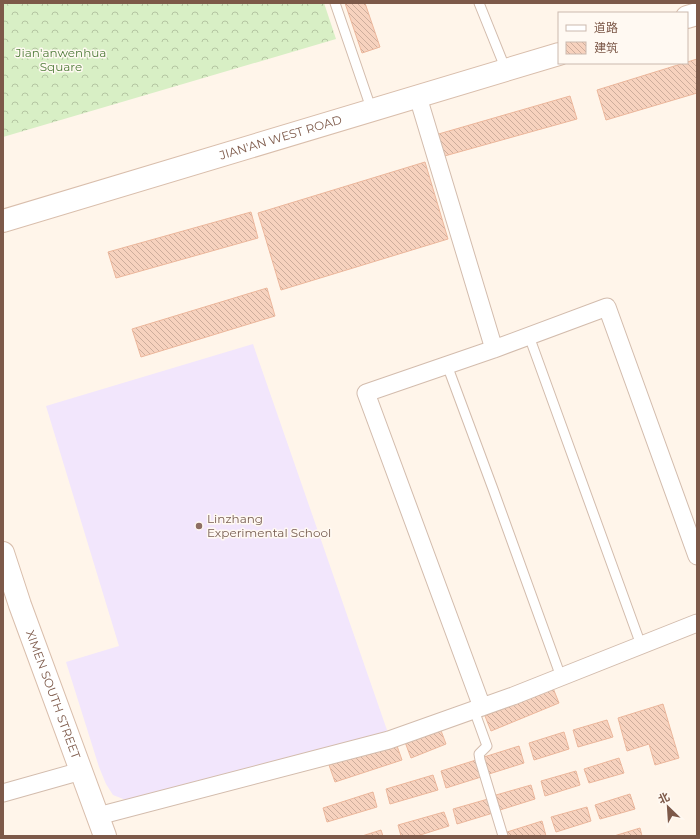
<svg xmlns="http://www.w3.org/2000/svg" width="700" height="839" font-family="Montserrat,'Noto Sans SC',sans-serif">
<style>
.education{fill:#f2e6fc}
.forest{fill:url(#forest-crowns)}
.building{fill:url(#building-back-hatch);stroke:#ecb79c}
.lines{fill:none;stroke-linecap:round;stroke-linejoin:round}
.lane-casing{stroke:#d3bcad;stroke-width:11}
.street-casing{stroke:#d3bcad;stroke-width:19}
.secondary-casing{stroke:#d9beac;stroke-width:24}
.lane{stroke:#fff;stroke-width:9}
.street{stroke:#fff;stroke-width:17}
.secondary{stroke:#fff;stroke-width:22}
.education-dot{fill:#8d6e63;stroke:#fff9f2;stroke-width:1.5}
.labels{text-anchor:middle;stroke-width:3;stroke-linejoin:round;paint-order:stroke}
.park-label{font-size:12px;fill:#527e3c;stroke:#fff9f2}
.street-label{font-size:12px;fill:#7d5949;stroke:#fff9f2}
.education-label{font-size:12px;fill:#785e54;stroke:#fff9f2;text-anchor:start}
</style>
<defs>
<pattern id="forest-crowns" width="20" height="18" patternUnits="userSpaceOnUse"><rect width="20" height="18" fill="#d8efc5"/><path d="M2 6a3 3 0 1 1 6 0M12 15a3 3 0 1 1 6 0" fill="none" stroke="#b4c5a2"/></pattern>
<pattern id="building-back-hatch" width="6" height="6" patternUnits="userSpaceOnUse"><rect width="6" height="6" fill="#f7d2be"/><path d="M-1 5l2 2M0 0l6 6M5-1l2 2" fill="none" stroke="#cdad9c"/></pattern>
</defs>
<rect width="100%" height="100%" fill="#fff5ea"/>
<!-- education -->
<path class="education" d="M253,344L388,733L131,802L113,795L106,784L99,767L66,662L119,646L46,406Z"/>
<!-- forest -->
<path class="forest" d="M3,3H324L336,39L3,137Z"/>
<!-- building -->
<path class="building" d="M345,3H365L380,47L362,53Z
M697,59V93L606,120L597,90Z
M570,96L577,119L441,157L435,135Z
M425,162L448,239L281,290L258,213Z
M251,212L258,238L116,278L108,252Z
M267,288L275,316L141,357L132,329Z
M553,688L559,703L491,731L485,716Z
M663,704L679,758L655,765L649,744L627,751L618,718Z
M607,720L613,737L578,747L573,730Z
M440,728L446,744L411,758L405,742Z
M564,732L569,749L534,760L529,743Z
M396,743L402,760L335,782L329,765Z
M519,746L524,763L489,774L484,757Z
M619,758L624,773L589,783L584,769Z
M476,760L481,777L446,788L441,771Z
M576,771L580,785L545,796L541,781Z
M433,775L438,790L390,804L386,789Z
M531,785L535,799L500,810L496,795Z
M373,792L377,807L327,822L323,808Z
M630,794L635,809L600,819L595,805Z
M488,799L493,813L457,824L453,809Z
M587,807L591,821L556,832L551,817Z
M444,812L449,826L417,836H401L398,825Z
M542,821L546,836H508L507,832Z
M640,828L642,836H614Z
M381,830L383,836H362Z"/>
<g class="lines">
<defs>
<path id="lane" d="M335,3L372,111
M479,3L506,70
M529,336L641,645
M447,365L493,489L561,677
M474,710L487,746L479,754L480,760L503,836"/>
<path id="street" d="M418,97L494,349
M482,707L366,393L494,349L607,307L697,556
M3,793L81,771
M98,816L389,740L513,696L697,623"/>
<g id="secondary">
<path d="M687,17L697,14"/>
<path id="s1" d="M3,221L559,54"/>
<path id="s2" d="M3,553L20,605L105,836"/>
</g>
</defs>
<!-- lane casing -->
<use href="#lane" class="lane-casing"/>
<!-- street casing -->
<use href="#street" class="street-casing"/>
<!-- secondary casing -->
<use href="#secondary" class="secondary-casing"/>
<!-- lane -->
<use href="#lane" class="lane"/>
<!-- street -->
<use href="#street" class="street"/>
<!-- secondary -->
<use href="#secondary" class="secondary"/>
</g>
<!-- markers -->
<circle class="education-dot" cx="199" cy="526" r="4"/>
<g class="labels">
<!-- park labels -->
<g class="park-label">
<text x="61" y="57">Jian'anwenhua<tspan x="61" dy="14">Square</tspan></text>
</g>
<!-- street labels -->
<g class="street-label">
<text dy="4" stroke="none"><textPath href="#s1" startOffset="290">JIAN'AN WEST ROAD</textPath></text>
<text dy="4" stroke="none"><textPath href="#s2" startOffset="150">XIMEN SOUTH STREET</textPath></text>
</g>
<!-- education labels -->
<g class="education-label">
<text x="207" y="523">Linzhang<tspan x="207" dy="14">Experimental School</tspan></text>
</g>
</g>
<!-- border -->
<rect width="700" height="839" fill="none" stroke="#7d5949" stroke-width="8"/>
<!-- legend -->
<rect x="558" y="12" width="130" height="52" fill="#fff9f2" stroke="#cbb9ae"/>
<rect x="566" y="25" width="20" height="6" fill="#ffffff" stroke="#cbb9ae"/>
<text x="594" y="32" font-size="12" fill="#7d5949">道路</text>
<rect x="566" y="42" width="20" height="12" fill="url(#building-back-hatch)" stroke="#cbb9ae"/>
<text x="594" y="52" font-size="12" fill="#7d5949">建筑</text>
<!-- north arrow -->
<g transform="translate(668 807) rotate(335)" stroke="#fff9f2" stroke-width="3" paint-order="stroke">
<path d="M0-3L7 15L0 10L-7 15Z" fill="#7d5949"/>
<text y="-6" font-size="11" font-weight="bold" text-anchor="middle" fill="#7d5949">北</text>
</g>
</svg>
